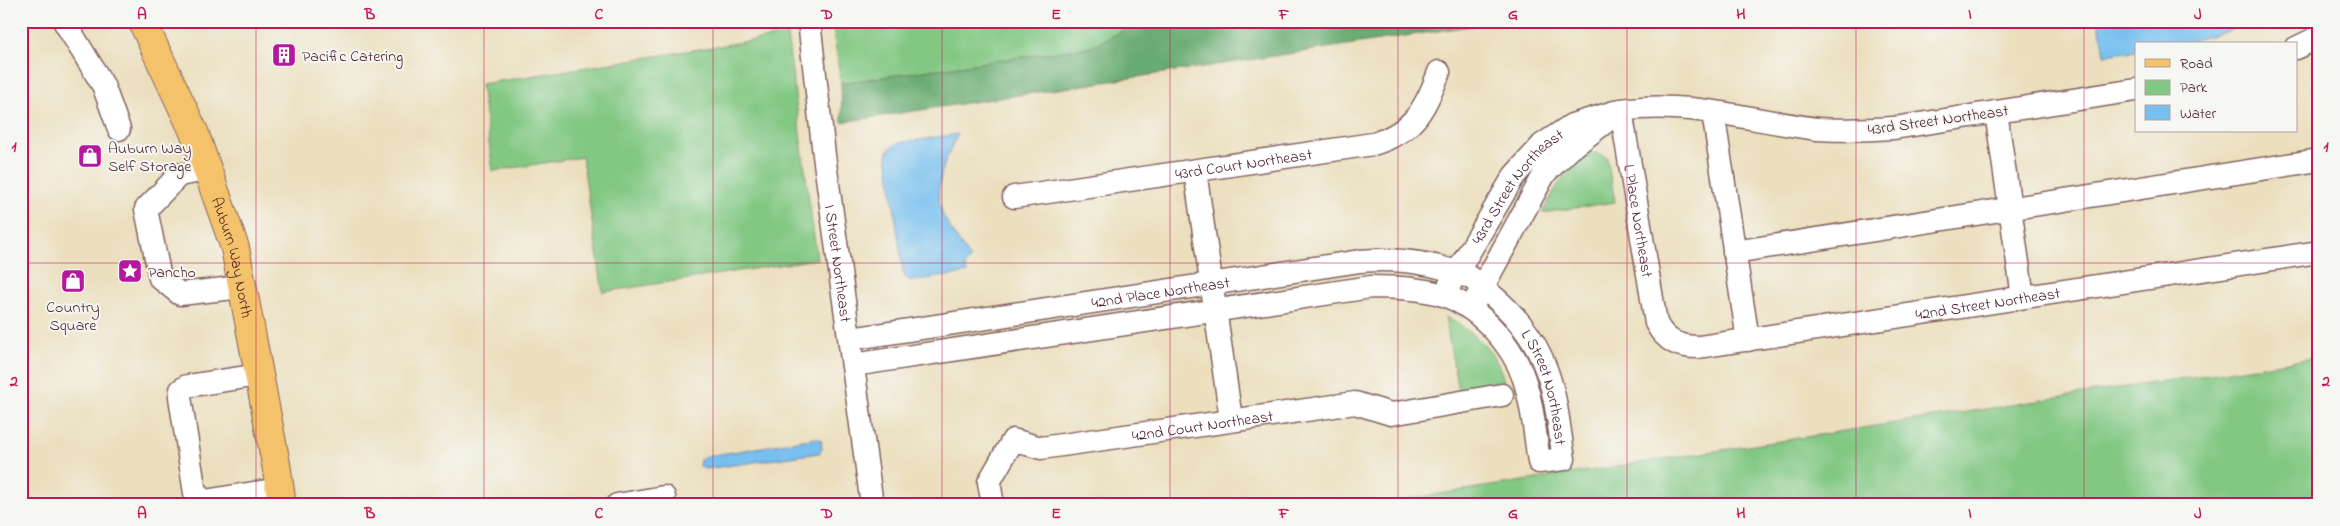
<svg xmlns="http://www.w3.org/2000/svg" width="2340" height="526" font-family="'Indie Flower',sans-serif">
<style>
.green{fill:#82c883;stroke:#667457}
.forest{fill:#69ac71;stroke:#5a664e}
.water{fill:#77bfef;stroke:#606f8d}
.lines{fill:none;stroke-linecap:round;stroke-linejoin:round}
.minor-casing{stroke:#82625e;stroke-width:25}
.major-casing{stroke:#82625e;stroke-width:30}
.minor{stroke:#fff;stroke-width:22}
.major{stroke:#f3c26a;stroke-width:28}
.grid{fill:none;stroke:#c2185b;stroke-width:1;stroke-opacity:0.55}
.labels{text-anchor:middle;stroke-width:4;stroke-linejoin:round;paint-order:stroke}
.poi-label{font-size:16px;fill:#4a1f2b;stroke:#f6f6f2;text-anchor:start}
.street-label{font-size:16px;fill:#4a1f2b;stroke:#f6f6f2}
.neatline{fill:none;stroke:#c2185b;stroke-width:2}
.grid-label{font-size:16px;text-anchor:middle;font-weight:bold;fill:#c2185b}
</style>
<rect width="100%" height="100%" fill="#f6f6f2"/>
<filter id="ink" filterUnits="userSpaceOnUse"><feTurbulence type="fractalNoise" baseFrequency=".02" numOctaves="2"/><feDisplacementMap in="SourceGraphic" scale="10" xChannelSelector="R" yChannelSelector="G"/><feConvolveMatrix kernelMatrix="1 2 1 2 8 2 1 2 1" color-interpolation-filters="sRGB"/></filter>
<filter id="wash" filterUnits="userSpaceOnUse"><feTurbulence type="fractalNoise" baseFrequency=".0096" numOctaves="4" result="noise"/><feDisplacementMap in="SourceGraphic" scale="20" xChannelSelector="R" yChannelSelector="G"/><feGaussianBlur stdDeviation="1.12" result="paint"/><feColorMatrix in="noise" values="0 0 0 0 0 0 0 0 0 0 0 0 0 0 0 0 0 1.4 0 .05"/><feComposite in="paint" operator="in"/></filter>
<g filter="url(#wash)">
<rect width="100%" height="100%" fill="#ebdfbe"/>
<!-- green -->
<path class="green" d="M832,21H1141L1091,47L841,83Z
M787,35L817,259L603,292L582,157L493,171L481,84Z
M1596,153L1607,157L1615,202L1542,213C1554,192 1570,156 1596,153Z
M1445,317C1471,330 1499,353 1504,382L1458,390Z
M2319,357V505H1369Z"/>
<!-- forest -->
<path class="forest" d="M1141,21H1504L842,122L841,83L1091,47Z"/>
<!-- water -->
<path class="water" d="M2099,21H2252L2228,31L2180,44H2136V51L2104,55Z
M958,134C945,159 930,192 945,219C952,233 962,245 970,259L965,265L967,273L911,281L905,277L903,272L887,155L889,149L898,143Z
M816,438L821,440L822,449L819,453L705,469L699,466L700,460L703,457Z"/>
</g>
<g filter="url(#ink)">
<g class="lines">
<defs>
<g id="minor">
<path d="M64,21L103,85L119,129"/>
<path id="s1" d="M809,21L824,155L872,505"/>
<path d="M2296,48L2319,37"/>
<path id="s2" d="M2136,90L1894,128C1869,129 1843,131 1818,129C1752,121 1688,100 1621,110L1656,323C1666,342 1679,347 1699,347L2319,252"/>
<path d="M1713,112L1748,340"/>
<path d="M1996,112L2023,297"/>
<path d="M207,170L179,175L146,209L160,278L180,294L242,287"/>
<path d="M1195,171L1231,419"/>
<path id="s3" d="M1014,197L1373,144C1413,132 1425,110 1439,72"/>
<path d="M1734,252L2319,160"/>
<path id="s4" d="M1449,286L1514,176L1542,145L1572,125L1621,110L1570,149L1545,173L1475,301"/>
<path id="s5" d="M850,339L1360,261C1397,258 1435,263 1469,277C1475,280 1482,287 1487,291C1514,313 1534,336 1546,369C1557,398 1559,429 1564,459L1539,462C1535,435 1533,406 1524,379C1512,343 1477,305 1440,294C1418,288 1395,287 1371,287L853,365"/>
<path d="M259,375L187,386L181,390L180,397L195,493L205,501L279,489"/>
<path d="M617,505L664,497"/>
<path id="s6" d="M993,505L989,482L1013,440L1041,448L1355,403L1391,414L1502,395"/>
</g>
<g id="major">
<path id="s7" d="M142,21L194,132L235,248L276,464L282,505"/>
</g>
</defs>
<!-- minor casing -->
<use href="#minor" class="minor-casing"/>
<!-- major casing -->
<use href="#major" class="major-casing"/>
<!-- minor -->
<use href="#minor" class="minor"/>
<!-- major -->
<use href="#major" class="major"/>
</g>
</g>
<!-- grid -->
<path class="grid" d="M256,21V505M484,21V505M713,21V505M942,21V505M1170,21V505M1398,21V505M1627,21V505M1856,21V505M2084,21V505M21,263H2319"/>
<!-- icons -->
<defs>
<symbol id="building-square" viewBox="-11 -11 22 22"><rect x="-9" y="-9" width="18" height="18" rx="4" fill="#b5179e" stroke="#f6f6f2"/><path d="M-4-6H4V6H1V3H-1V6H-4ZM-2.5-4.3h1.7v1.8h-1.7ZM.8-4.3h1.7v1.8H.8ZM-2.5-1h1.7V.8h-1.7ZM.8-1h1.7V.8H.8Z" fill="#fff"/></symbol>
<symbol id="shop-square" viewBox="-11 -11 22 22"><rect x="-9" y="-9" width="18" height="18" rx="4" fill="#b5179e" stroke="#f6f6f2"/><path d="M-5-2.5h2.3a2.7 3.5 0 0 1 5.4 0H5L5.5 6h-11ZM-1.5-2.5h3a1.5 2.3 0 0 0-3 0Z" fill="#fff"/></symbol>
<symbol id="sight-square" viewBox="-11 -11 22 22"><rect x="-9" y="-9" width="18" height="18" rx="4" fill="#b5179e" stroke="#f6f6f2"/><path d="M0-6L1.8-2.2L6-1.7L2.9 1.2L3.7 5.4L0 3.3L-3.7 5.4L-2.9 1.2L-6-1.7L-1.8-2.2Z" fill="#fff"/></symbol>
</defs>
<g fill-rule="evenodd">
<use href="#building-square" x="270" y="41" width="28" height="28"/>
<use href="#shop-square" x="76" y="142" width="28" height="28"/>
<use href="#sight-square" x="116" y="257" width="28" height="28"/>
<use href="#shop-square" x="59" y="267" width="28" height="28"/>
</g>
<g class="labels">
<!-- poi labels -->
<g class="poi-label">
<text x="302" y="61">Pacific Catering</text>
<text x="108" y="153">Auburn Way<tspan x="108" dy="18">Self Storage</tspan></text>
<text x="148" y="277">Pancho</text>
<text x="73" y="312" text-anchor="middle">Country<tspan x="73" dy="18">Square</tspan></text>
</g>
<!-- street labels -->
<g class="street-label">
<text transform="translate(1938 119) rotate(-8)" y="6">43rd Street Northeast</text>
<text dy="6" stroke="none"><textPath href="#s3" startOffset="232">43rd Court Northeast</textPath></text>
<text dy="6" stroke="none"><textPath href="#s4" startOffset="122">43rd Street Northeast</textPath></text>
<text dy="6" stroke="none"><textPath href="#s2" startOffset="632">L Place Northeast</textPath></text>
<text dy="6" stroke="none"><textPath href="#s7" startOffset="254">Auburn Way North</textPath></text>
<text dy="6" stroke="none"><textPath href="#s1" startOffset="244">I Street Northeast</textPath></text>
<text dy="6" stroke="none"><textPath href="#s5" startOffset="314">42nd Place Northeast</textPath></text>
<text dy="6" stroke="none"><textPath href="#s2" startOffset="1080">42nd Street Northeast</textPath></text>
<text dy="6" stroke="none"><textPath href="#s5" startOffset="766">L Street Northeast</textPath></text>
<text dy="6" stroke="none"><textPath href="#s6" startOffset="264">42nd Court Northeast</textPath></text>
</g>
</g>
<!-- margin -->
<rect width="2340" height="526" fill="none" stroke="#f6f6f2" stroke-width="55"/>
<!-- legend -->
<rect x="2135" y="42" width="162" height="90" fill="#f6f6f2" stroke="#b1a0a2"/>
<rect x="2145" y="59" width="25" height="8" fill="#f3c26a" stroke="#b1a0a2"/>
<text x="2180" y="68" font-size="15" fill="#4a1f2b">Road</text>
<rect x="2145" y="80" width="25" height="15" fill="#82c883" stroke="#b1a0a2"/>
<text x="2180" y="92" font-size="15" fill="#4a1f2b">Park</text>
<rect x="2145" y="105" width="25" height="15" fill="#77bfef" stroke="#b1a0a2"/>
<text x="2180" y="118" font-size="15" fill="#4a1f2b">Water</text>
<rect x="28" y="28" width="2284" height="470" class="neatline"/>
<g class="grid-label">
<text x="142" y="19">A</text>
<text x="370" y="19">B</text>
<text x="599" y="19">C</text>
<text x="827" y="19">D</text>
<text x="1056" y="19">E</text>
<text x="1284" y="19">F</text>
<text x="1513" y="19">G</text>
<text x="1741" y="19">H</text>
<text x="1970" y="19">I</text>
<text x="2198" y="19">J</text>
<text x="14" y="151">1</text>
<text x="2326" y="151">1</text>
<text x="14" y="386">2</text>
<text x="2326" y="386">2</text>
<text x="142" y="518">A</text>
<text x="370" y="518">B</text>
<text x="599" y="518">C</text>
<text x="827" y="518">D</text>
<text x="1056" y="518">E</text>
<text x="1284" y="518">F</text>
<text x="1513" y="518">G</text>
<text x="1741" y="518">H</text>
<text x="1970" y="518">I</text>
<text x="2198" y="518">J</text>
</g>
</svg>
